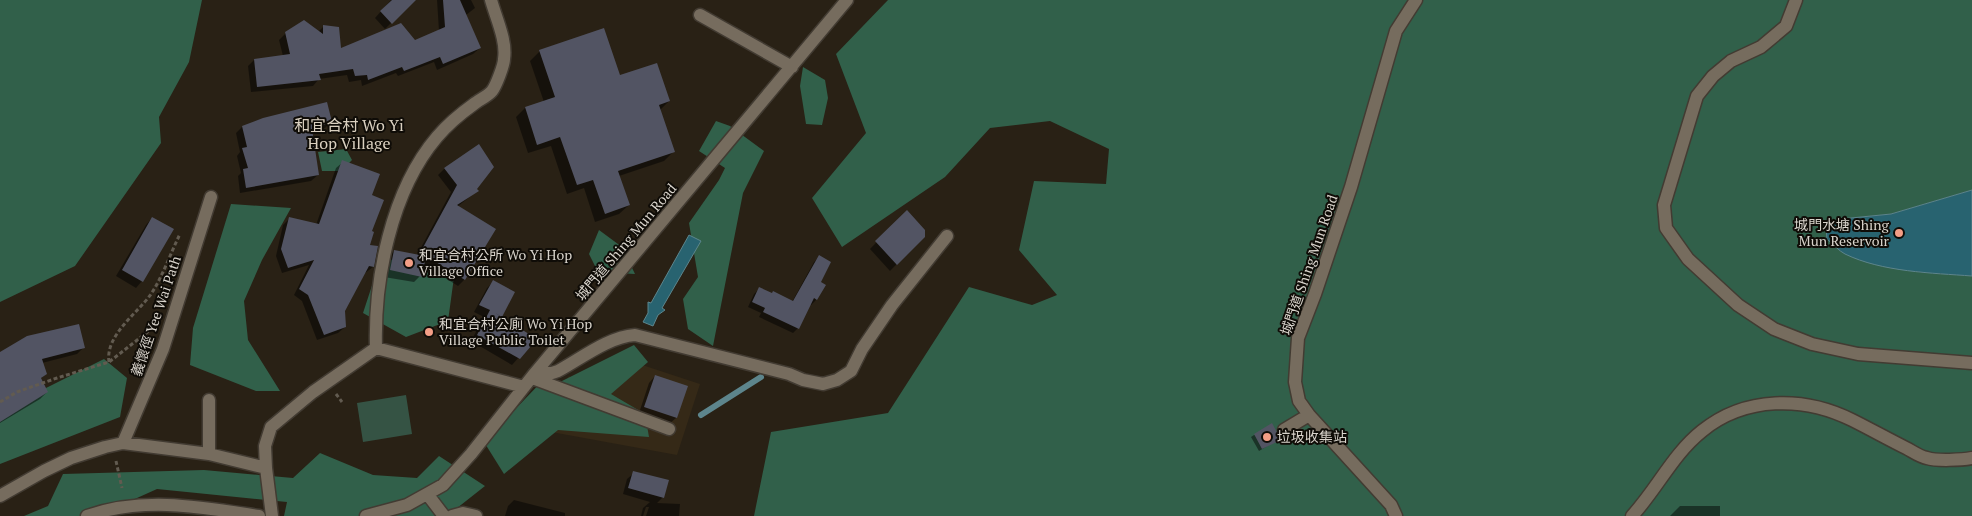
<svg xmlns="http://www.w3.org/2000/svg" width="1972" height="516" font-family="'PT Serif','Noto Sans TC',serif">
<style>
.built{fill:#352917}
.green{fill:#355344}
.forest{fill:#31604a}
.water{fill:#286370;stroke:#5d858c}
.shadow{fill:#0007}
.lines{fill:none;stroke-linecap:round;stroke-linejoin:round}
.stream{stroke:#5d858c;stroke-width:6}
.building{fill:#525463}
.minor-casing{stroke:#423b32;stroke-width:15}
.path{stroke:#625b50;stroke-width:3;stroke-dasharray:4 2.5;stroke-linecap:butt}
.minor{stroke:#766c5e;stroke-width:12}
.poi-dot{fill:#f49e86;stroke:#0f0c07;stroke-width:2}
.labels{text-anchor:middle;stroke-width:4;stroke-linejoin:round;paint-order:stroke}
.poi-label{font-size:14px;fill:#d9d4cc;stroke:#0f0c07;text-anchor:start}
.street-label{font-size:14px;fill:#d9d4cc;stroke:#0f0c07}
.quarter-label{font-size:16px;fill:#dad0c0;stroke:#0f0c07}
</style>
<rect width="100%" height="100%" fill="#292115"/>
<!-- built -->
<path class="built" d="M618,357L700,384L677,455L546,431L551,401L569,376L576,381Z"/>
<!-- green -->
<path class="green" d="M406,395L412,434L363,442L357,403Z"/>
<!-- forest -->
<path class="forest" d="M0,0H202L189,62L159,117L161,143L75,266L0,302Z
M888,0H1972V190L1891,214L1841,219L1918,272L1972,276V516H754L771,432L888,413L969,287L1032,305L1057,295L1019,250L1034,181L1106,184L1109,149L1050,121L990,128L945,177L842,247L812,198L866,133L836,54Z
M803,67L825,80L828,98L822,125L806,124L800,86Z
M716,121L730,126L764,151L743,193L713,346L688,329L683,299L698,277L689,223L719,180L725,168L699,151Z
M346,149L352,160L341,171H322L318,152Z
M231,204L291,208L262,260L244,301L248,340L280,391H256L190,365L193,328Z
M599,230L622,247L635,274L598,272L589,254Z
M381,258L455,270L448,321L406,337L363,313Z
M634,345L648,362L611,394L645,414L649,437L558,430L504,474L484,442L547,376L558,383Z
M104,359L127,378L120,417L0,464V411Z
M320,453L373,475L417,478L439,456L485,486L447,516H284L287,502L157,489L97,516H24L48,506L63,474L204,470L293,478Z"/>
<!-- water -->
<path class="water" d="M1972,190V276C1932,273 1882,272 1845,254C1839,251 1833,244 1827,239L1826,226L1841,219L1891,214Z
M689,235L701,241L662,308L665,310L658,315L653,326L643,322L648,313V302L651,303Z"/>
<!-- shadow -->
<path class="shadow" d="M391,0H414L385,29L375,18Z
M437,0H471L475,8L466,15L480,48L473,54L437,70L434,62L398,76L396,73L362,86L361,80L349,82L347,75L319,79L313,86L251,92L248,66L254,60L283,56L279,40L286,33L318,32L323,27L340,49L415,41L439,31Z
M540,51L619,77L669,101L660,110L673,152L664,161L619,176L629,205L619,214L595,222L584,188L567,194L551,146L528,153L516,117L525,108L544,102L530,61Z
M331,121L325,128L311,132L318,175L311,181L240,193L238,176L241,173L237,156L240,152L236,133L242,127Z
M343,162L370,196L368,246L373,267L365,273L344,311L345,327L338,333L317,340L302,301L294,295L309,265L282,273L276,256L283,225L289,219L316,225L336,168Z
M445,168L477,191L457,207L494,230L464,280L458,286L423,264L420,276L414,282L384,277L388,257L394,251L417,255L451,192L438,175Z
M907,211L924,236L890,271L870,249Z
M152,218L142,281L136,288L116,276L146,225Z
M819,257L820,283L824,285L816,300L811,305L810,304L798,328L793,333L759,317L761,313L748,307L754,294L759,289L792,302L814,262Z
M493,282L501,316L499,317L535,339L512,365L471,341L484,317L474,312L487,288Z
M84,347L77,354L42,363L46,374L40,379L47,392L40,399L0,423V353Z
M655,376L686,387L676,418L669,424L639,413L649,383Z
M1254,435L1279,439L1259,451L1251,437Z
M634,473L663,497L657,503L680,504L679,516H646L649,507H646L643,516H641L643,508L650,502L623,494L627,479Z
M514,500L565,513V516H505L508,506Z
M1680,506H1720V516H1670Z"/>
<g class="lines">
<!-- stream -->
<path class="stream" d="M701,415L761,377"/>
</g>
<!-- building -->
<path class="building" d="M392,0H416L392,24L380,11Z
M443,0H460L481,48L443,64L440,57L404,71L402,67L368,80L367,75L355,76L353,69L319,74L321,80L257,87L254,59L290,54L285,32L304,20L323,34V25L339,27L341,48L401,23L415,40L445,27Z
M604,28L620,75L657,63L670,101L659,105L675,152L618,171L630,205L605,214L593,180L577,185L560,137L537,145L525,107L555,97L539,50Z
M327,102L332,122L312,129L319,175L246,188L243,169L248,168L242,148L247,147L242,126L263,118Z
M479,144L494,167L477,189L479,191L457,205L496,229L465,280L426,256L422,277L390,270L394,250L425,256L420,253L457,185L444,168Z
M342,160L380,174L372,195L384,200L372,231L374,232L370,245L378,246L374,267L369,266L345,311L346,327L324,335L308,295L299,289L314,260L288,268L281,249L289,217L319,224Z
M907,210L925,230V237L897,265L875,241Z
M152,217L174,229L143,282L122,270Z
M819,255L831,262L821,282L826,285L817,300L814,298L799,329L763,312L765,308L752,302L759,287L772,293L773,291L793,301Z
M493,280L515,292L502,317L495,313L537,339L520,359L477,335L490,310L479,305Z
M79,324L85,348L42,359L47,374L41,378L48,392L0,422V352L27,336Z
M655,375L688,386L677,418L644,407Z
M1272,423L1281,440L1262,449L1254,434Z
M633,471L669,480L664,498L628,488Z"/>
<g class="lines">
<defs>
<path id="minor" d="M1796,0L1786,26L1761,47L1731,61L1713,76L1697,96L1664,205L1666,228L1688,259L1738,305L1774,329L1812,344L1858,354L1972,363
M700,15L792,67
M376,348C374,279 391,191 437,137C448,124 460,114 474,104C479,100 488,96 492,91C496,86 504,65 504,59C507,41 496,18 491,0
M535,373H552L558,371C582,358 608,337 635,335L789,374L803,380L823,384L837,380L851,371L862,349L892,305L947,236
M532,378L669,429
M209,400V454
M1284,430L1309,415
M123,443L163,349L211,197
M266,468L272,516
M428,495L444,516
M0,496L44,471L71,458L105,447L123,443L209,454L266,468L265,446L271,427L313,392L376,348L524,387
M87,516C144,496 201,507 259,516
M366,516L407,505L443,485L471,454L535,373L847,0
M452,516L463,513L476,516
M1396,516L1391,505L1309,415L1299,401L1295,382L1298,338L1315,294L1351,187L1396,31L1416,0
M1632,516C1657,489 1673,454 1702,431C1745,396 1804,396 1852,420C1870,429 1888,439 1906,448C1912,451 1920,457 1927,458C1936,461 1962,460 1972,458"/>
</defs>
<!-- minor casing -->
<use href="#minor" class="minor-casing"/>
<!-- path -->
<path class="path" d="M109,362C105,335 138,313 151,294C162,278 171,252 180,234
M336,394L342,402
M0,402L17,392L57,378L109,362L150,330
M116,461L122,488"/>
<!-- minor -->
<use href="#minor" class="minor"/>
</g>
<!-- markers -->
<g class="poi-dot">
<circle cx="1899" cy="233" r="5"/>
<circle cx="409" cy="263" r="5"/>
<circle cx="429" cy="332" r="5"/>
<circle cx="1267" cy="437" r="5"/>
</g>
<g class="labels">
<!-- poi labels -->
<g class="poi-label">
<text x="1889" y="230" text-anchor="end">城門水塘 Shing<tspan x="1889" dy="16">Mun Reservoir</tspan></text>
<text x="419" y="260">和宜合村公所 Wo Yi Hop<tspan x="419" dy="16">Village Office</tspan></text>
<text x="439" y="329">和宜合村公廁 Wo Yi Hop<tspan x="439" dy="16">Village Public Toilet</tspan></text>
<text x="1277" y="442">垃圾收集站</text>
</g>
<!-- street labels -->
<g class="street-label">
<text transform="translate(626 242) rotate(-50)" y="5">城門道 Shing Mun Road</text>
<text transform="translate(1309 265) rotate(-71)" y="5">城門道 Shing Mun Road</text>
<text transform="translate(156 316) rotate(-71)" y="5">義懷徑 Yee Wai Path</text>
</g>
<!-- quarter labels -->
<g class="quarter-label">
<text x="349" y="131">和宜合村 Wo Yi<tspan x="349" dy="18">Hop Village</tspan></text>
</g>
</g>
</svg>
